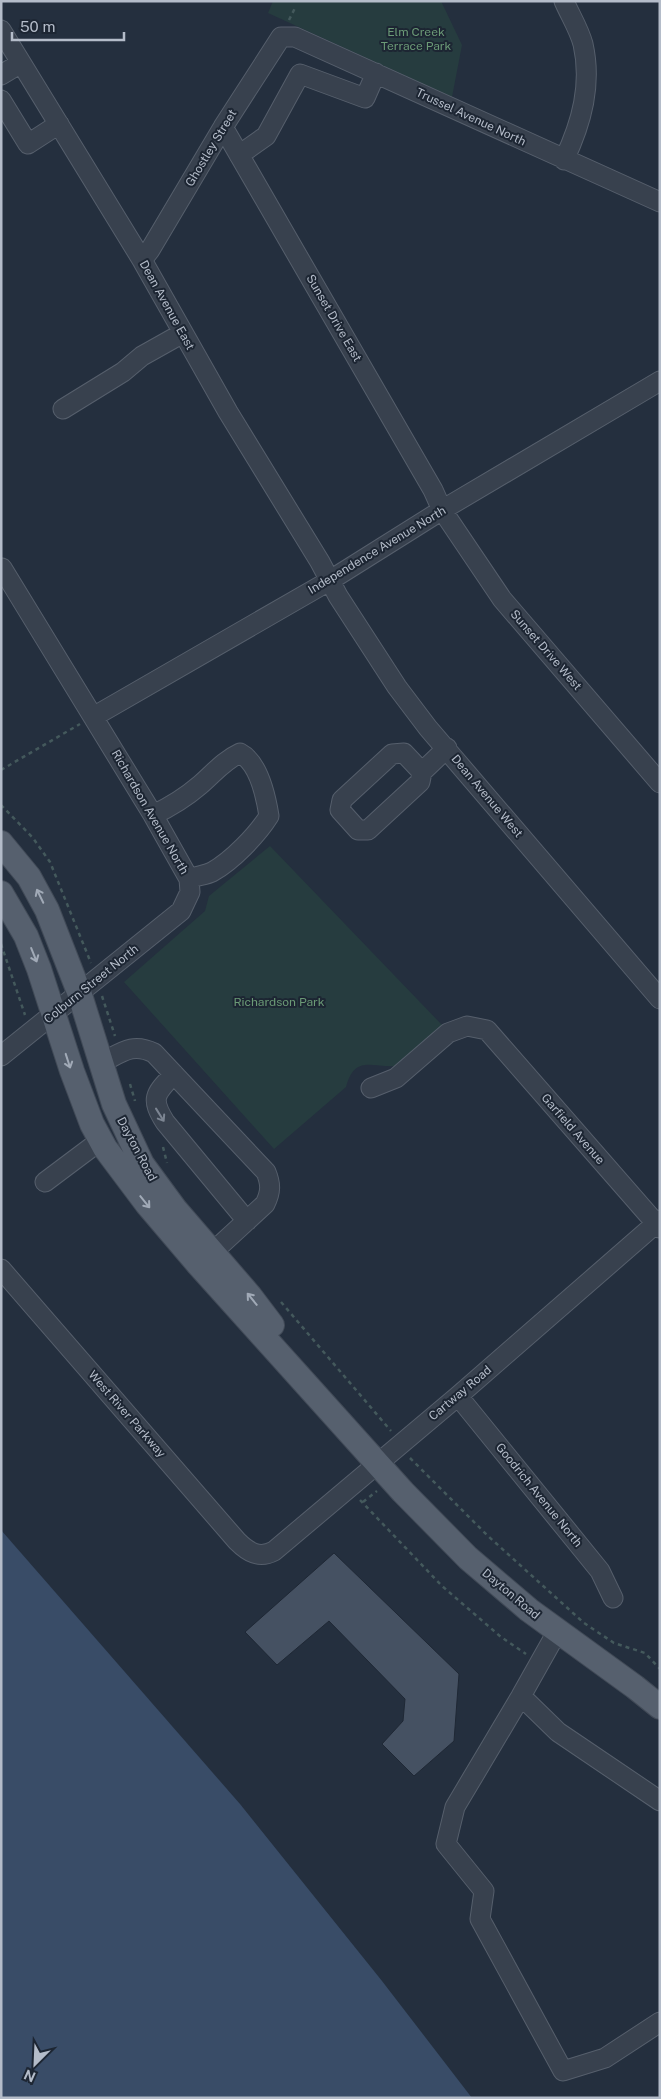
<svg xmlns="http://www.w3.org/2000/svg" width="661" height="2099" font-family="'Public Sans',sans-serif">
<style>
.green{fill:#263c3f}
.water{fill:#394c67}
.building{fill:#455162;stroke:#1f2835}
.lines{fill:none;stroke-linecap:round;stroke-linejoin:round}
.minor-casing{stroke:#565f6c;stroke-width:21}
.major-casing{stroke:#414a57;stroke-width:26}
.path{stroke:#44595c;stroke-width:2.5;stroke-dasharray:4 4;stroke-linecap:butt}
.minor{stroke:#38414e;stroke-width:19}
.major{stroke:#56606e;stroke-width:24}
.oneway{stroke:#a1aab7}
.oneway2{stroke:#7c8592}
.labels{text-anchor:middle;stroke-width:4;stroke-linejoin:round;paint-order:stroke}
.park-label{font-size:12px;fill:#6b9a76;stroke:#1d2633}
.street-label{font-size:12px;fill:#b4bcc9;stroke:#1d2633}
</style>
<rect width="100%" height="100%" fill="#242f3e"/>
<!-- green -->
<path class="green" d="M273,1H441L462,45L452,97L268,13Z
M270,846L442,1025L397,1066C372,1068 355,1054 346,1087L274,1149L124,982L205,911L209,896Z"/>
<!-- water -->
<path class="water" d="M1,1530L240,1804L382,1981L472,2098H1Z"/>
<!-- building -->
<path class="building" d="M334,1553L459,1674L454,1741L414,1776L382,1744L403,1721L405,1699L329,1621L277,1665L245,1632Z"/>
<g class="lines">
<defs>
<path id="minor" d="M564,1C570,15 579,29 583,44C592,84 582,122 564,160
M1,30L142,260L228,412L320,562L338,596L397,687L428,728L660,999
M1,75L21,63
M1,100L28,144L59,124
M223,127L433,490L442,510L502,599L660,783
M239,155L266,136L300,74L365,98L376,73
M142,260L150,250L223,127L281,37H295L660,202
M63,409L123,372L142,356L183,333
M93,717L329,581L442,510L660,381
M422,772L404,753L392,754L342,800L340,810L358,830H368L420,782L422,772L447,748
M153,815C170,807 186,797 200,785C214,773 223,761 240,753C259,763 266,797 269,816C257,835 232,861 212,872C206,875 196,876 189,879
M1,1056L181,911L190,892L189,879L153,815L2,568
M101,1063C121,1053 132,1042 154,1053L266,1172C271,1184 271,1192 265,1204L203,1261
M174,1074C155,1094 150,1098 165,1122L247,1221
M371,1088L396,1078L448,1033L467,1026L487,1030L660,1228
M45,1182L101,1140
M1,1269L237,1541C248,1552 259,1559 274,1551L458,1396L660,1220
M458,1396L600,1571L613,1598
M557,1632L521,1696L558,1732L660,1801
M521,1696L455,1807L446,1844L484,1891L480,1919L563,2071L605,2058L660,2022"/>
<path id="major" d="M1,843L29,877L47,910L79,992L114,1104L142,1164L175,1209L250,1296L272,1325
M1,893L26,936L39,969L72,1071L92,1124L105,1148L147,1204L198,1264L403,1492L468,1558L529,1610L635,1687L660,1707"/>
</defs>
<!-- minor casing -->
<use href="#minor" class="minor-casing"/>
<!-- major casing -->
<use href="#major" class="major-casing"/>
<!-- path -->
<path class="path" d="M289,20L296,6
M1,770L80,724
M1,805L33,838L50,862L91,963
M1,944L25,1015
M102,996L115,1036
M130,1084L135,1101
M163,1147L167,1163
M281,1302L391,1431
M410,1458L488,1536L584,1623L614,1643L645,1653L660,1669
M360,1500L442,1586L501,1637L526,1654
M363,1502L377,1491"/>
<!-- minor -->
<use href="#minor" class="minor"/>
<!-- major -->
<use href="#major" class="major"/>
</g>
<!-- one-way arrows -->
<defs><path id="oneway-shaft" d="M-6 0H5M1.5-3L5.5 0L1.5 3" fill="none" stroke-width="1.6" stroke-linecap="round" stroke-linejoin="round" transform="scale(1.25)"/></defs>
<g class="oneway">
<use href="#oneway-shaft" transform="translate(40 896) rotate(-116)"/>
<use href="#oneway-shaft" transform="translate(34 955) rotate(68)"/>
<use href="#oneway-shaft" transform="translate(68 1061) rotate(72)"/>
<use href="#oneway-shaft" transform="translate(145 1202) rotate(51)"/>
<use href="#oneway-shaft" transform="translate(252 1299) rotate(-129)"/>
</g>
<use class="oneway2" href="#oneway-shaft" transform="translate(160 1115) rotate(58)"/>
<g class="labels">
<!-- park labels -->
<g class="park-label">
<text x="416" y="36">Elm Creek<tspan x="416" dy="14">Terrace Park</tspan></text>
<text x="279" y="1006">Richardson Park</text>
</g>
<!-- street labels -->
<g class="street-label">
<text transform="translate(471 117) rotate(25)" y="4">Trussel Avenue North</text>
<text transform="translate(211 148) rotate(-59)" y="4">Ghostley Street</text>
<text transform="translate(167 305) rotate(61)" y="4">Dean Avenue East</text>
<text transform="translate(334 318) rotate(60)" y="4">Sunset Drive East</text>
<text transform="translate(377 550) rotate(-31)" y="4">Independence Avenue North</text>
<text transform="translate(546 650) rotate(49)" y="4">Sunset Drive West</text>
<text transform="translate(487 796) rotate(50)" y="4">Dean Avenue West</text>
<text transform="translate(150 812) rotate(60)" y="4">Richardson Avenue North</text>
<text transform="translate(91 984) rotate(-39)" y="4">Colburn Street North</text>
<text transform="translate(573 1129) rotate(49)" y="4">Garfield Avenue</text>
<text transform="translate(137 1149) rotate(62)" y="4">Dayton Road</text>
<text transform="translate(460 1393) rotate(-40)" y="4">Cartway Road</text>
<text transform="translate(127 1414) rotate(49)" y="4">West River Parkway</text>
<text transform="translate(539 1495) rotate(51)" y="4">Goodrich Avenue North</text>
<text transform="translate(511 1594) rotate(40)" y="4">Dayton Road</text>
</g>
</g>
<!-- border -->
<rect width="661" height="2099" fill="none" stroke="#b4bcc9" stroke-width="5"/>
<!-- north arrow -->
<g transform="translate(35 2064) rotate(204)" stroke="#1d2633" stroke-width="4" paint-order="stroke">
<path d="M0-4L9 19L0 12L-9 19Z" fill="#b4bcc9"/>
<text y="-8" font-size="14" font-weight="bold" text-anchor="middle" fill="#b4bcc9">N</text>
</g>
<!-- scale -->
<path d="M12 32v8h112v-8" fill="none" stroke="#b4bcc9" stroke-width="2.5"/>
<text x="20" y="32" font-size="15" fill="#b4bcc9" stroke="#1d2633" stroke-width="4" paint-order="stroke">50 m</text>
</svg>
